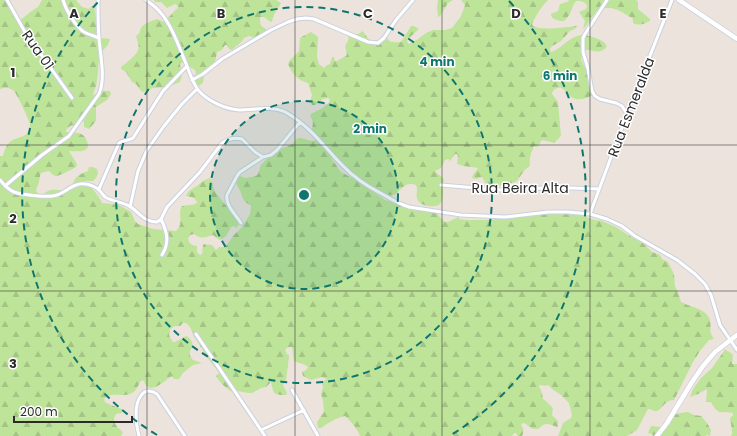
<svg xmlns="http://www.w3.org/2000/svg" width="737" height="436" font-family="Poppins,sans-serif">
<style>
.forest{fill:url(#forest-firs)}
.lines{fill:none;stroke-linecap:round;stroke-linejoin:round}
.street-casing{stroke:#cbd1dd;stroke-width:5}
.secondary-casing{stroke:#cbd1dd;stroke-width:6}
.street{stroke:#fff;stroke-width:3}
.secondary{stroke:#fff;stroke-width:4.5}
.grid{fill:none;stroke:#2b2b2b;stroke-width:1;stroke-opacity:0.55}
.ring{fill:none;stroke:#0f766e;stroke-width:2;stroke-dasharray:7 5}
.labels{text-anchor:middle;stroke-width:3;stroke-linejoin:round;paint-order:stroke}
.street-label{font-size:14px;fill:#2b2b2b;stroke:#fff}
.grid-label{font-size:13px;text-anchor:middle;font-weight:bold;fill:#2b2b2b;stroke:#fff;stroke-width:3;stroke-linejoin:round;paint-order:stroke}
.centre{fill:#0f766e;stroke:#fff;stroke-width:2}
.ring-label{font-size:12px;text-anchor:middle;font-weight:bold;fill:#0f766e;stroke:#fff;stroke-width:3;stroke-linejoin:round;paint-order:stroke}
</style>
<defs>
<pattern id="forest-firs" width="22" height="20" patternUnits="userSpaceOnUse"><rect width="22" height="20" fill="#bee499"/><path d="M5 1l3.5 6h-7zM16 11l3.5 6h-7z" fill="#a3c484"/></pattern>
</defs>
<rect width="100%" height="100%" fill="#ede3dd"/>
<!-- forest -->
<path class="forest" d="M0,0H4L8,4L18,20L23,18L33,10L38,7L42,0H76L82,7L89,9L92,6H94L96,19L97,35L101,38L110,39C108,48 104,47 101,54C97,62 99,71 97,80C97,85 94,90 93,95H94C99,91 103,91 110,91L111,94L107,100L96,107V121L89,129L84,127V121L78,124L70,126L66,130V132C79,132 87,133 88,147C84,153 76,151 69,151L77,164L76,167C75,168 57,177 56,176C53,176 51,172 48,171L41,173L40,176L39,182L36,190L39,197H41C51,185 56,192 69,190C72,187 72,185 74,181C76,176 82,173 88,171L89,167C100,166 100,175 93,181H84C92,188 98,194 102,203L113,204L119,205L131,212L135,221L138,224L153,229L176,231C184,224 178,216 181,207C186,204 192,206 197,203C196,197 191,197 186,196C188,190 193,189 198,185C203,181 204,180 210,178C213,183 213,189 216,193C223,203 234,213 239,225L236,228L234,226L231,227L226,236L220,240L218,239L213,235C205,237 202,240 194,234L190,235L188,238L189,242L192,245L197,246V252L200,255L202,254L203,245L204,244L212,245L216,250L219,247H223L227,245L233,236L242,227L250,214L251,206C249,204 245,202 243,199C242,197 242,195 241,193C239,186 231,181 240,176L246,178L256,176L258,174L261,165L271,155L283,148L291,145L298,138H301L312,141H314L315,138L312,130L313,122L310,115C316,110 327,108 330,100L328,98L323,99L315,105H312L310,101L312,95L308,83C297,80 292,74 288,64L290,60L299,51L300,38L305,35L311,32L314,34L318,37L317,57L319,64L324,68L327,65L330,64L332,57H334L335,61H337L346,56L347,54L345,46L348,41L349,34H358L363,31C370,43 374,45 385,37H387C389,44 395,42 401,42C403,40 410,27 411,26C412,26 413,26 414,26L419,29L408,39L407,42L409,44L418,39L426,33L433,30H445L452,28L461,16L465,5L461,0H548C541,7 536,15 532,24L533,26C543,31 565,27 577,26L575,29L570,31L560,42L552,46L550,49L551,52C563,48 568,37 581,35C588,34 619,44 601,51C595,53 589,49 583,50L581,59L587,72L591,90L593,95C586,98 579,102 571,97C568,95 566,91 562,88C557,87 553,89 552,94L558,102L561,136L554,143L543,140L541,141L538,147L534,146C531,153 529,158 530,166C523,170 521,176 516,182L498,186H489L486,184L482,177L476,179L472,178L473,175L478,168L464,166L457,164L458,156L457,154H455L450,161L448,159L445,160L441,168L435,171C438,175 442,176 444,180C442,187 444,194 442,201C440,204 438,206 435,206C429,207 418,205 417,198C415,193 421,184 411,184C403,183 400,193 393,195C382,199 343,166 333,158H331L341,172L356,180L385,200L407,206L428,209L436,213L445,222H448L458,217L460,219L466,220H491L501,218L504,219L510,217L514,214L545,210L544,211L545,213L580,214L591,219L602,221L616,227L628,235L643,243L652,252L660,255L662,259L668,262L674,274L675,286L678,292L681,302C688,306 706,309 709,318C713,326 707,330 714,339L709,340L700,351L693,362L674,400C661,400 662,417 650,409H648L637,430L627,436H558L563,423L571,418L572,415L569,403L561,395L552,389L548,385L545,386L540,385L539,386L542,393L543,399L546,401L553,408L552,415L558,421V426L557,427C554,426 550,424 547,424C542,423 540,430 535,429C530,429 528,424 523,423L521,425C524,429 524,432 522,436H518L516,433H514L512,436H360C357,428 351,422 345,416C336,418 328,423 321,428H318L317,422L324,412L323,401L321,394L323,387L322,382L327,379L322,377L311,380L303,376L302,372L306,370L308,367L305,365L294,361L292,347H288L285,350L287,354L289,355V357L286,380L283,385L287,393L286,395C272,395 274,393 271,382L266,387L261,388L252,393H248L237,391L234,393C227,389 220,383 216,376L219,373L207,357L195,338L190,327L186,323H183L180,326H175L170,329L169,335L173,342H175L186,336C191,338 192,341 193,346L190,351V356L193,360L202,363L193,365L183,373L179,379H174L172,376C164,381 149,397 144,381L142,380C138,383 138,390 132,393C124,398 112,391 104,399L105,402L111,405L122,409L123,410L122,413L116,414C111,422 117,427 123,432L121,436H0V156H3C4,152 6,145 10,142C16,136 30,139 30,125C30,121 19,99 16,94C13,88 6,87 0,89Z
M154,0H276L281,3C278,9 273,14 272,22L269,21L264,17H260C260,23 260,26 266,29V32L255,38L249,36L244,38C241,44 237,45 232,50L229,49L227,45H225L222,50L217,52C215,62 216,65 205,70L203,82L199,86L194,85L190,81L191,78L196,74L195,70L181,62L180,64L182,75L180,82L168,87L153,88L143,92L141,91L136,84L132,82L126,72L121,69V67C125,64 137,55 138,50C140,46 137,40 136,36C141,32 139,33 141,28C144,23 152,21 157,19L164,22V21L171,15L175,10L177,9L178,7L177,5L175,4L167,8L161,2H155Z
M438,0H453L448,3L440,16L438,17L437,7Z
M568,0H636L638,2V9L650,19V21C644,24 639,26 633,23V20L632,18L618,10L611,8H601L596,12L585,27L583,29L585,21L579,12L586,9L587,6C585,1 581,1 576,1C570,9 573,13 564,21C559,21 551,20 551,14L558,11L560,4L567,2L569,1Z
M724,349L731,353L733,355L732,364H737V436H730L732,435V430L730,418L733,415V413C721,411 718,416 711,402H706L707,391V389L698,394L690,397L693,389L701,378L712,368L724,351Z
M688,412L694,415L701,416L707,423L711,430L710,436L707,435L705,436H653L652,434L648,433L651,426L661,427C671,415 672,414 688,412Z"/>
<g class="lines">
<defs>
<path id="street" d="M7,0L25,32L72,98
M63,0C66,10 75,26 84,32C88,34 94,36 99,38
M146,0C151,4 156,7 160,12C172,25 180,50 187,66C190,74 193,84 199,91C208,101 225,109 239,110C255,110 272,105 287,113C309,126 323,145 340,163C354,178 367,186 384,195C392,200 400,204 409,207L461,215L505,217L548,212H568L590,214L607,219L622,226L635,236L677,260L695,274L705,284L711,295L720,325L737,350
M607,0L585,34L583,38V52L588,69L592,91L595,96L600,99L616,103L622,106L627,114
M192,80L203,74L222,59L271,30L288,22L297,19L306,18L314,19L368,42L378,43L384,38L396,20L413,0
M0,180C4,185 9,190 14,192C23,195 49,198 57,195C66,192 75,182 85,184C89,184 96,187 99,190C101,192 103,195 105,197C113,202 124,202 131,207C140,214 145,222 157,222L161,219
M441,185L501,190L545,188H572L599,189
M5,186L42,155L69,136L99,94C106,78 100,55 99,38C98,25 98,13 98,0
M99,189L119,143C123,140 128,141 133,138L163,91L187,66
M130,207L138,171L147,150L164,126L182,104L197,89
M590,214L627,114L672,0
M241,223C236,215 225,205 227,195L237,176L240,172L263,157L271,155L277,150L300,122
M162,255C170,242 167,232 161,219L167,207L200,172L222,143C228,139 235,137 242,139L255,152L263,157
M196,334L265,436
M292,390L318,436
M261,430L304,410
M139,436C137,429 136,421 136,414C136,402 142,384 157,394L185,436"/>
<path id="secondary" d="M679,0L737,39
M657,436L667,423L692,382L703,366L715,352L737,335"/>
</defs>
<!-- street casing -->
<use href="#street" class="street-casing"/>
<!-- secondary casing -->
<use href="#secondary" class="secondary-casing"/>
<!-- street -->
<use href="#street" class="street"/>
<!-- secondary -->
<use href="#secondary" class="secondary"/>
</g>
<!-- grid -->
<path class="grid" d="M147,0V436M295,0V436M442,0V436M590,0V436M0,145H737M0,291H737"/>
<!-- distance rings -->
<circle cx="304" cy="195" r="94" fill="#0f766e" fill-opacity=".12"/>
<g class="ring">
<circle cx="304" cy="195" r="94"/>
<circle cx="304" cy="195" r="188"/>
<path d="M157 435A282 282 0 0 1 99 1M509 1A282 282 0 0 1 451 435"/>
</g>
<g class="labels">
<!-- street labels -->
<g class="street-label">
<text transform="translate(38 50) rotate(55)" y="5">Rua 01</text>
<text transform="translate(631 107) rotate(-69)" y="5">Rua Esmeralda</text>
<text x="520" y="193">Rua Beira Alta</text>
</g>
</g>
<g class="grid-label">
<text x="74" y="18">A</text>
<text x="221" y="18">B</text>
<text x="368" y="18">C</text>
<text x="516" y="18">D</text>
<text x="663" y="18">E</text>
<text x="13" y="77">1</text>
<text x="13" y="223">2</text>
<text x="13" y="368">3</text>
</g>
<circle cx="304" cy="195" r="6" class="centre"/>
<g class="ring-label">
<text x="437" y="66">4 min</text>
<text x="560" y="80">6 min</text>
<text x="370" y="133">2 min</text>
</g>
<!-- scale -->
<path d="M14 416v6h118v-6" fill="none" stroke="#2b2b2b" stroke-width="2"/>
<text x="20" y="416" font-size="12" fill="#2b2b2b" stroke="#ffffff" stroke-width="3" paint-order="stroke">200 m</text>
</svg>
